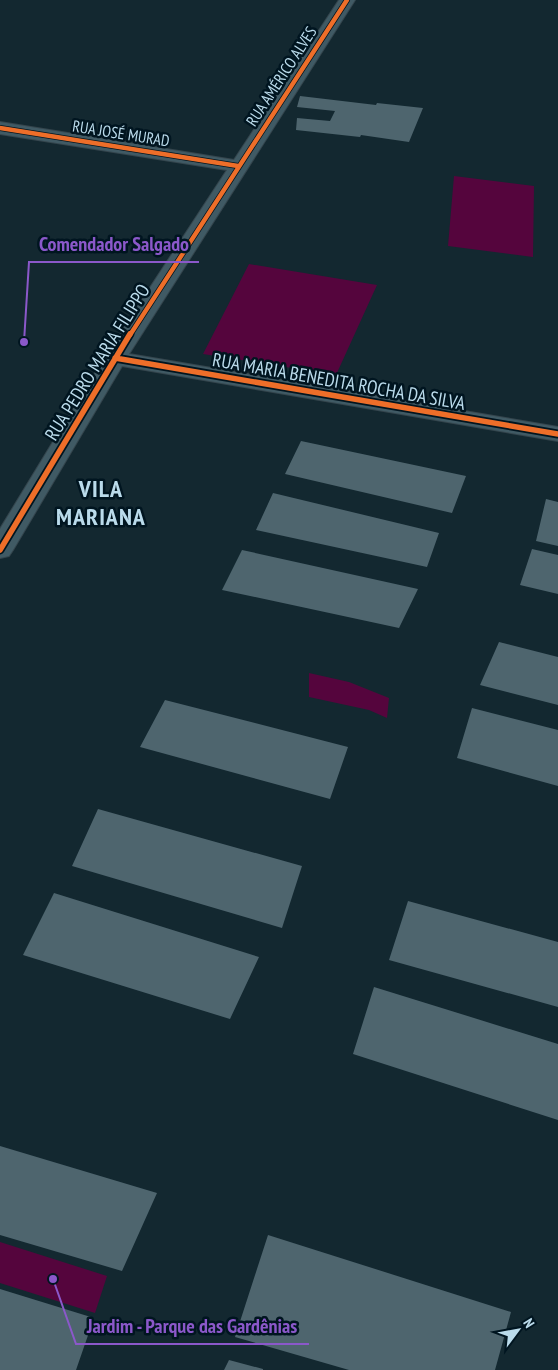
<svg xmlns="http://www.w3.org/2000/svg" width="558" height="1370" font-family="'PT Sans Narrow',sans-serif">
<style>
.green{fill:#55053d}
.building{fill:#4e656e}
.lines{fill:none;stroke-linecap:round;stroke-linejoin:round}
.minor-casing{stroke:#34454d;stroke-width:2}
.minor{fill:#405a64;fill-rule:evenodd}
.cycleway-far1-casing{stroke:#001520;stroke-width:6}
.cycleway-casing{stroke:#001520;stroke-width:9}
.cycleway-far1{stroke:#ee6e29;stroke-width:4.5}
.cycleway{stroke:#ee6e29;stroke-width:5.5}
.labels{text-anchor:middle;stroke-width:5;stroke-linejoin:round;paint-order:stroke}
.far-street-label{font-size:16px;fill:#badbeb;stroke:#001520}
.street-label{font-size:19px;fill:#badbeb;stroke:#001520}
.district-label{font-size:24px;font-weight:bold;letter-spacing:1px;fill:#badbeb;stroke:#001520}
.leader{fill:none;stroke:#8b58ca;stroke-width:2}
.callout-dot{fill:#8b58ca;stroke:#001520;stroke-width:2}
.callout-label{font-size:20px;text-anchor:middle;font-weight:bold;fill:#8b58ca;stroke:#001520;stroke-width:5;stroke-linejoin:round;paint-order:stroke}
</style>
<rect width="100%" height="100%" fill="#132830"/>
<!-- green -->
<path class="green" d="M454,176L534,186L533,257L448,246Z
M249,264L377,285L336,375L203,354Z
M309,673L349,682L389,698L387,718L369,710L309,697Z
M0,1242L107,1276L95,1313L0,1283Z"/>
<!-- building -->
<path class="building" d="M300,96L376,105L377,103L423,108L409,142L361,135L360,137L296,130L297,118L330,121L335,111L297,107Z
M301,441L466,476L452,513L285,474Z
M273,493L439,533L427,567L256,530Z
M546,499L558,502V546L536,541Z
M532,549L558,555V594L520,585Z
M242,550L418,589L399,628L222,590Z
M499,642L558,657V705L480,685Z
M165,700L348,747L330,799L140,747Z
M472,708L558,730V786L457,758Z
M98,809L302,866L282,928L72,866Z
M54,893L259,957L230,1019L23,955Z
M408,901L558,942V1007L389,960Z
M374,987L558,1044V1120L353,1054Z
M0,1146L157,1193L122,1271L0,1235Z
M268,1235L511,1312L495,1370H349L235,1337Z
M0,1289L94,1318L76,1370H0Z
M229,1360L263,1369V1370H224Z"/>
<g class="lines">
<defs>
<path id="minor" d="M339,0H355L129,354L558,427V441L122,366L13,550L9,556L0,558V529L104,358L227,170L0,134V122L234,160Z"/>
</defs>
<!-- minor casing -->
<use href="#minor" class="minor-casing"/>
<!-- minor -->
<use href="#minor" class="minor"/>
<defs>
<path id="cycleway-far1" d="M0,128L238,166
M130,335L347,0"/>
<path id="cycleway" d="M115,358L558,434
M0,550L130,334"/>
</defs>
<!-- cycleway-far1 casing -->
<use href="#cycleway-far1" class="cycleway-far1-casing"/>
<!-- cycleway casing -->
<use href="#cycleway" class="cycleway-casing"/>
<!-- cycleway-far1 -->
<use href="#cycleway-far1" class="cycleway-far1"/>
<!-- cycleway -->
<use href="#cycleway" class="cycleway"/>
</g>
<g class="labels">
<!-- far-street labels -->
<g class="far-street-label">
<text transform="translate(281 76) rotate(-57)" y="6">RUA AMÉRICO ALVES</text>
<text transform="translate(121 133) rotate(9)" y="6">RUA JOSÉ MURAD</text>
</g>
<!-- street labels -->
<g class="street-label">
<text transform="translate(97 362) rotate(-58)" y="7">RUA PEDRO MARIA FILIPPO</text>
<text transform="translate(339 381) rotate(10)" y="7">RUA MARIA BENEDITA ROCHA DA SILVA</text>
</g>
<!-- district labels -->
<g class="district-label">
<text x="101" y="497">VILA<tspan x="101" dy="28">MARIANA</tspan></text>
</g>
</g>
<!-- callouts -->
<path class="leader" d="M24 342L29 262H199M53 1279L76 1344H309"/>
<g class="callout-dot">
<circle cx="24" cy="342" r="5"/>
<circle cx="53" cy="1279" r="5"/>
</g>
<g class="callout-label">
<text x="114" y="251">Comendador Salgado</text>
<text x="192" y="1333">Jardim - Parque das Gardênias</text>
</g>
<!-- north arrow -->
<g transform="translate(518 1330) rotate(58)" stroke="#001520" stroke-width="4" paint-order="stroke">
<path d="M0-4L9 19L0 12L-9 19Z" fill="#badbeb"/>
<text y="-8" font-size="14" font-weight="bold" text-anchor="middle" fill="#badbeb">N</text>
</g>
</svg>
